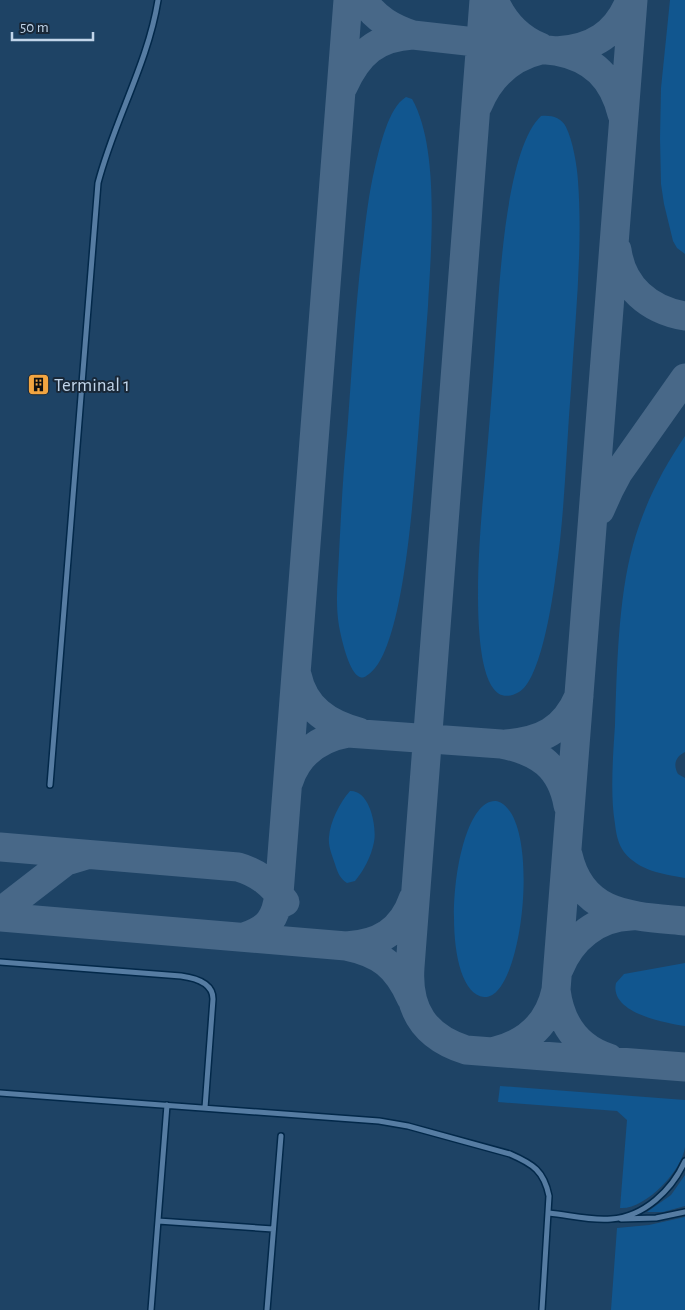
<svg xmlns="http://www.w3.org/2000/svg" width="685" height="1310" font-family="'Alegreya Sans',sans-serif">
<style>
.green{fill:#11568f}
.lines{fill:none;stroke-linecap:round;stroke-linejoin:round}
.taxiway{stroke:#486888;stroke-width:29}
.lane-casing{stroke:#022849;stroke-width:8}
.lane{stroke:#567ca2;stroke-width:5}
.labels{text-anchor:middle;stroke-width:4;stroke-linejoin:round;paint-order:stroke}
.poi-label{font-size:19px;fill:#c1d5ea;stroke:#192838;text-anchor:start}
</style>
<rect width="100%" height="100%" fill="#1e4365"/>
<!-- green -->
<path class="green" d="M670,0H685V254L677,248L673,241L664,204L661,184L660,138L661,88Z
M406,97L412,99C440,148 431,250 428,306C425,350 421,393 418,437C414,483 405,649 369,674C365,677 363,679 358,676C348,669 341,637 339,626C335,602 338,578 339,554C341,514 343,474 347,434C352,371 355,307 363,244C366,218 369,192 375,167C380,147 388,108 406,97Z
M541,116C551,115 561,117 566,127C573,141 577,166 578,181C583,250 575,320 571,389C566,450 565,512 556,572C553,598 541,680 519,692C459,727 482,511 484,487C488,441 492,394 495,347C499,295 504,151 541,116Z
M685,436V752C675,757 673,765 678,774L685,778V878C663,874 639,871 624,852C618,844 616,833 615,824C610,795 613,755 615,725C617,669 618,599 633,545C644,505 662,470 685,436Z
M350,791C370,790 377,827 374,842C371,857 364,870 355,881L347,883C340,879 337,871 335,864C332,855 328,846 329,837C330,822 340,802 350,791Z
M496,801C543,811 524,1001 484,997C435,991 451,798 496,801Z
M685,963V1026C665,1023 609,1013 616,983L624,974Z
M500,1086L685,1100C685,1115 685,1132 685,1147C682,1171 645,1210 620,1208L627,1120L617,1111L498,1102Z
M685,1175V1206L663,1212H647L671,1195Z
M685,1217V1310H611L617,1228L649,1225Z"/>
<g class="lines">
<!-- taxiway -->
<path class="taxiway" d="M363,0C376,19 392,28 413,35
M484,0L410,967C407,1010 425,1037 466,1050L685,1067
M494,0C503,21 518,38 540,47
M556,51C592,49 617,34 630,0
M343,87C358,53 377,37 413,35L556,51C593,58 613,78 622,114
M478,105C490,76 511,57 541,50
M617,250C622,287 649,310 685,316
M600,510L609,490L618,473L685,378
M297,675C304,708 328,724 359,732
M506,744C541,741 564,731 579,696
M289,781C298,753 320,738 348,733L501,744C539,751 561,767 568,805
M0,847L238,867C259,873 272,884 285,902
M568,855C582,917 633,916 685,921
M0,912L66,861L86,855
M0,917L346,946C380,953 397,966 411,998
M244,937C268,929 276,919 279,894L348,0
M346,946C379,944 402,931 413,899
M559,969C571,939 597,917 631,916
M556,990C560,1022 577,1048 609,1058
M495,1051C528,1043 549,1023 556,990L633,0"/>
<defs>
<path id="lane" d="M50,785L98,183C114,121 148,63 158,0
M0,962L181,976C196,978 213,983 213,999L205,1108
M0,1093L379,1121L408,1126L510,1154C533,1164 544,1171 549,1196L542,1310
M549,1213C569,1215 591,1221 611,1219C644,1217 672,1190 685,1161
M621,1219L656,1218L685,1212
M158,1221L273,1229
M151,1310L167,1105
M267,1310L281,1136"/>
</defs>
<!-- lane casing -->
<use href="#lane" class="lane-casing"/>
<!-- lane -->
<use href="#lane" class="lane"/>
</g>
<!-- icons -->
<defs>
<symbol id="building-square" viewBox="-11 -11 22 22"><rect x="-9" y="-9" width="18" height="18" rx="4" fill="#f2a541" stroke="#192838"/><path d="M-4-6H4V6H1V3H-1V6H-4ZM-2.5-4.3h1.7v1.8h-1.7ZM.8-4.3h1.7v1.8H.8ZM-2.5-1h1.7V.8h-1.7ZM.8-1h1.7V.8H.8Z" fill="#111"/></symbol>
</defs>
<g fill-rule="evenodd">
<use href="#building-square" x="26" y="372" width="25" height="25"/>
</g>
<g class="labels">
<!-- poi labels -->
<g class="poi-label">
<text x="54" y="391">Terminal 1</text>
</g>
</g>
<!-- scale -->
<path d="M12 32v8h81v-8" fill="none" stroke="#c1d5ea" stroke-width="2.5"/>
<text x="20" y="32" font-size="15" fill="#c1d5ea" stroke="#192838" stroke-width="4" paint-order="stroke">50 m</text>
</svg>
